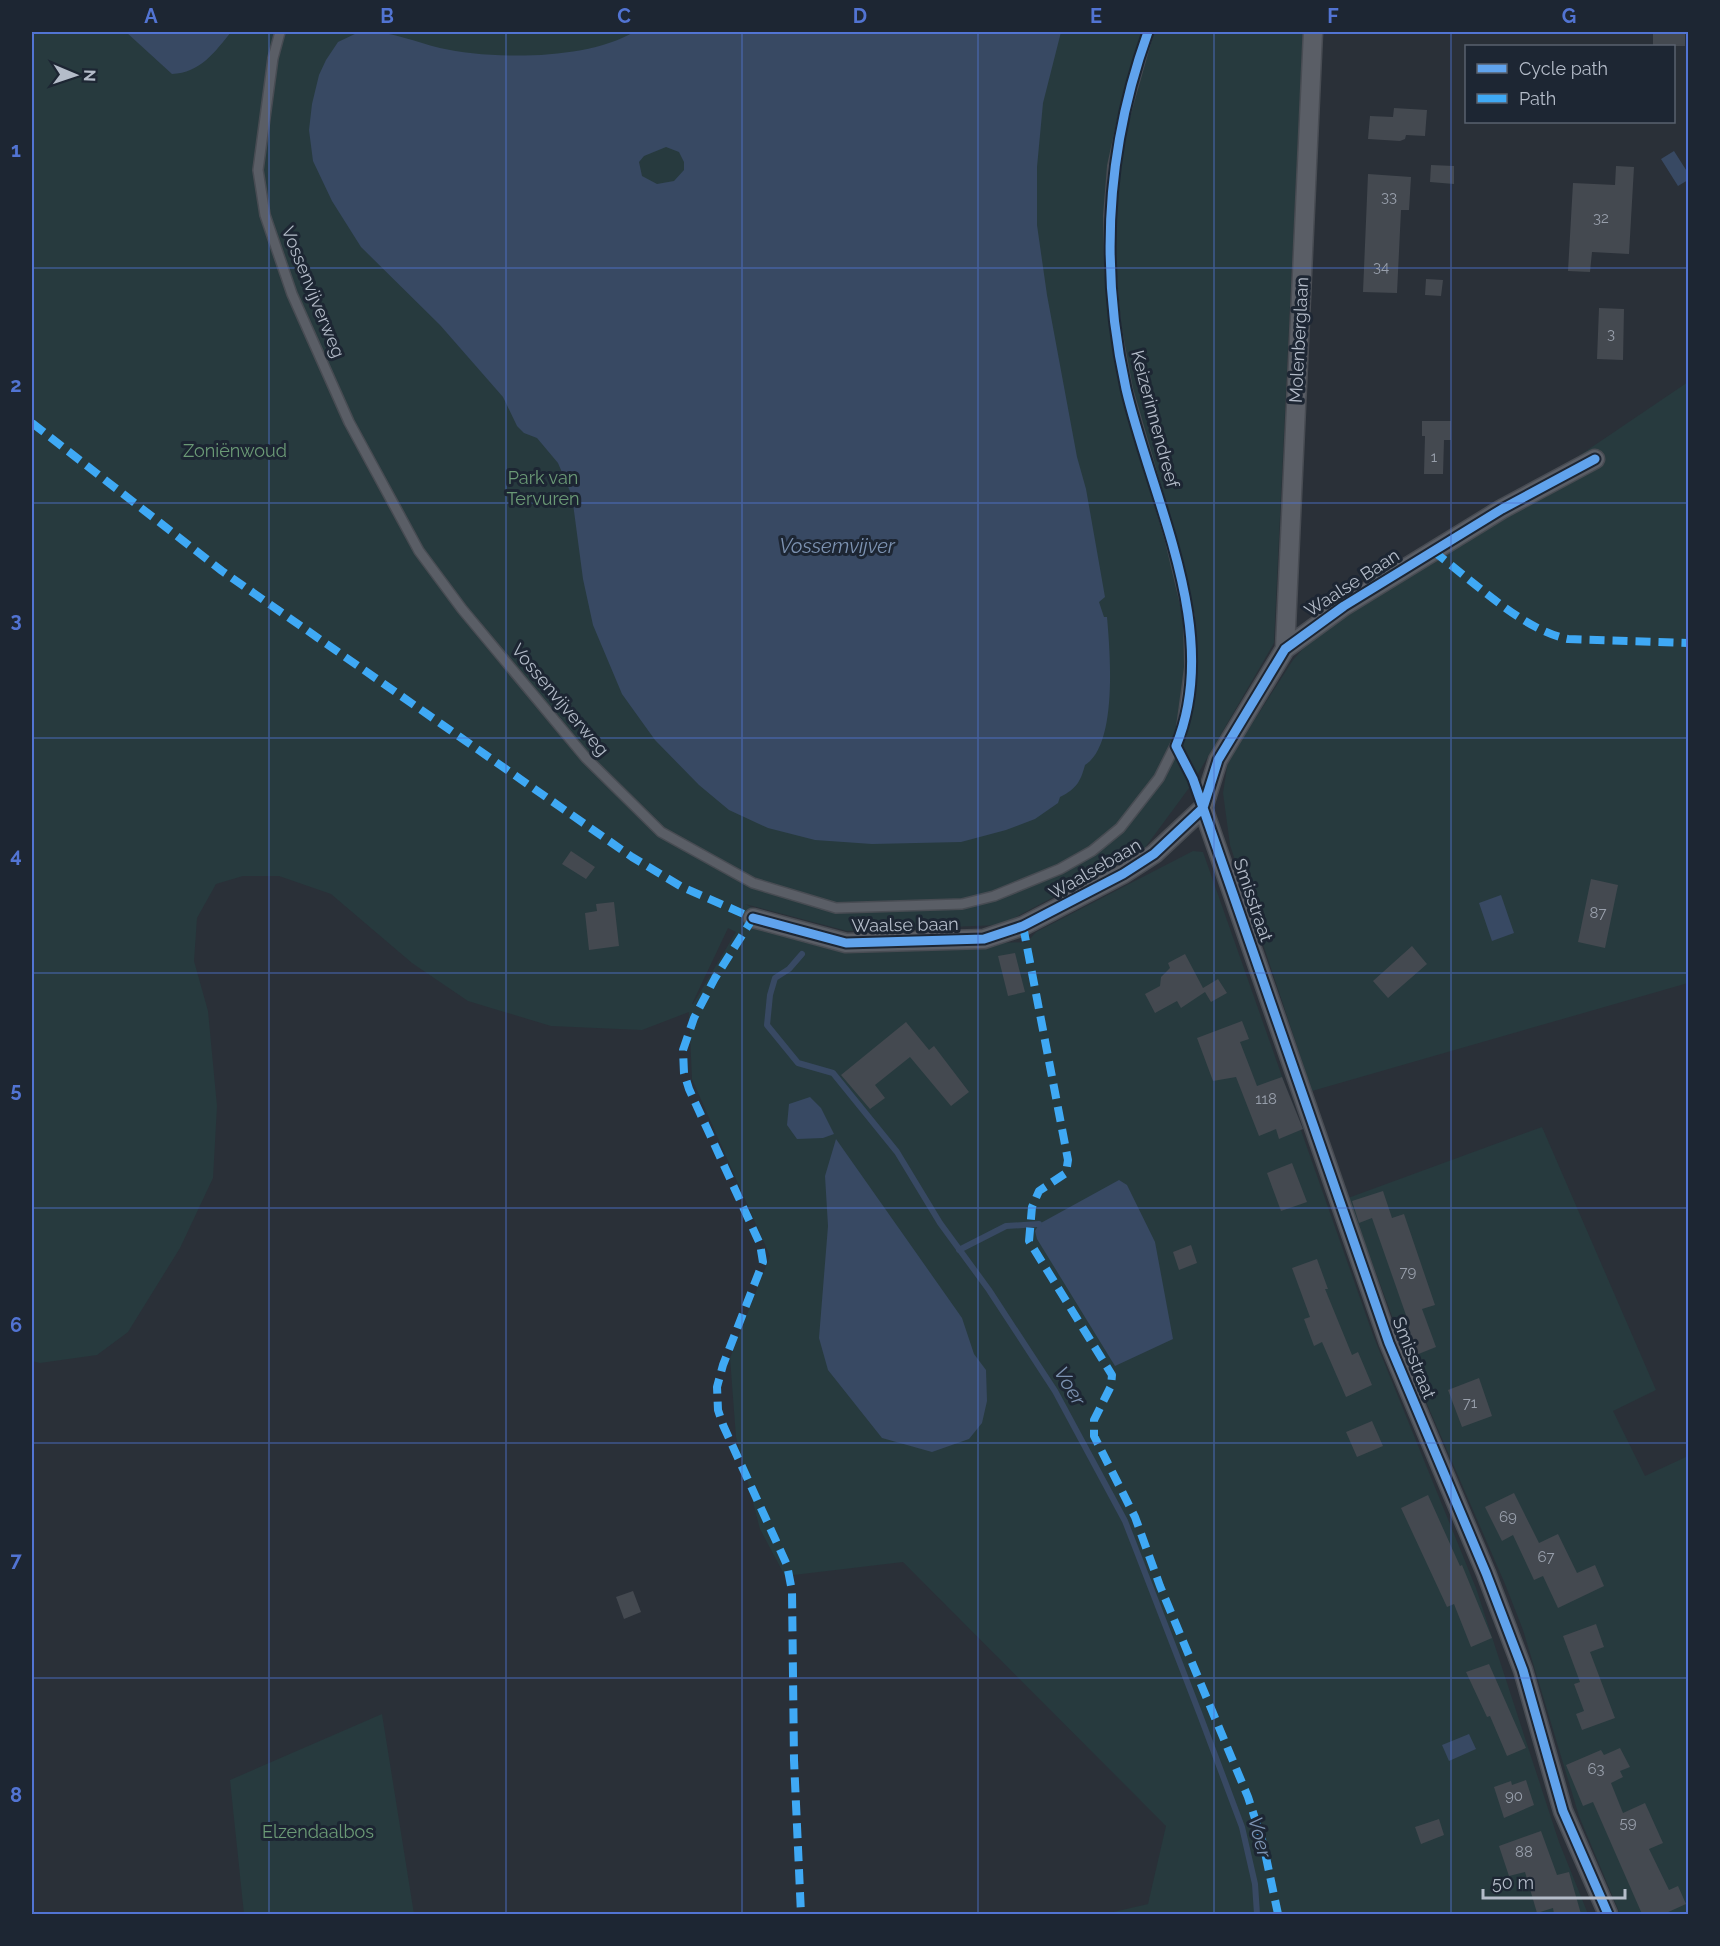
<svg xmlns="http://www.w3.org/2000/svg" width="1720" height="1946" font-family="Raleway,sans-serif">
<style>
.green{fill:#273a3e;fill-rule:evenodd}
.water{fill:#384963;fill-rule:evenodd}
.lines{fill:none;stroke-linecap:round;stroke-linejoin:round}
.stream{stroke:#384963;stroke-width:6}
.building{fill:#444950}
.service-casing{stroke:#484c53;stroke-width:12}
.minor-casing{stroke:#484c53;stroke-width:21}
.service{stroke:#5a5e66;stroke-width:9}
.minor{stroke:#5a5e66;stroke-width:18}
.quiet{stroke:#3fa9f5;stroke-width:8;stroke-dasharray:15 8;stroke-linecap:butt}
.cycleway-casing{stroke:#1d2633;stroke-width:13}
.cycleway{stroke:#60a3ed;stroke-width:9}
.grid{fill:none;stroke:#5274d3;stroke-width:1.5;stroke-opacity:0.55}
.labels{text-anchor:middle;stroke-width:6;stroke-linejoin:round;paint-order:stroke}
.number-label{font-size:15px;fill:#989fab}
.street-label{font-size:18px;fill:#b4bcc9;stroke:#1d2633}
.park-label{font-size:18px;fill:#6b9a76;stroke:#1d2633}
.water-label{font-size:20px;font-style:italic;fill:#7c92b1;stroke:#1d2633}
.neatline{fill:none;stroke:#5274d3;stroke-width:2}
.grid-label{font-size:20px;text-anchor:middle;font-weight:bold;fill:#5274d3}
</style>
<rect width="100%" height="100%" fill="#2a3038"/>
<!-- green -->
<path class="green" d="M32,32H1303L1274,643L1192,784L1144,849L1001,925L847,931L745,904L838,949L1027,942L1036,932L1193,851L1203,852L1373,1335L1476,1588L1559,1842L1588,1914H1105L1148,1904L1166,1826L903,1562L785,1576L760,1529L736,1437L730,1358L770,1256L692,1079L689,1012L642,1030L551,1026L468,1001L412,963L331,894L279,876H243L216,884L197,918L194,961L208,1011L217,1106L213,1178L180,1248L128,1332L97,1355L40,1363L32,1361ZM728,928L736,932L693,1004H692Z
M1688,382V983L1312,1091L1230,845L1223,793L1228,761L1293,660L1310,641L1370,597Z
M1542,1127L1656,1390L1613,1411L1645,1476L1688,1456V1914H1620L1579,1816L1523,1630L1505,1584L1411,1367L1348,1198Z
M382,1714L414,1914H244L230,1780Z"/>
<!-- water -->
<path class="water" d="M126,32H231C215,52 200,73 172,74Z
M359,32C386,29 414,42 440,48C493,60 587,60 634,32H1061L1043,103L1037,167V225L1047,295L1077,457L1086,489L1105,597L1099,602L1104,617H1107C1110,651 1118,745 1085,765C1081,780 1077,789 1060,797L1058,803L1035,819L1006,830L961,842L872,844L815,840L768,828L729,810L699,785L655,740L622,694L593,625L583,579L572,496L558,463L537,438L524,433L517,426L503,397L440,325L361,247L332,201L313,161L309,130L312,104L319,75L326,60L338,42ZM666,147L679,152L684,162V170L674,181L657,184L642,176L639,162L644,156Z
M1674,151L1688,173V180L1678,186L1661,159Z
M1501,895L1514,933L1492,941L1479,903Z
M810,1097L821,1108L834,1134L823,1138L797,1139L787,1125L789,1104Z
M836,1139L962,1318L974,1354L986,1370L987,1401L982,1423L969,1439L932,1452L882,1438L828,1370L819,1338L828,1226L825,1176Z
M1119,1180L1127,1185L1155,1242L1173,1339L1115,1366L1037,1239L1035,1231L1039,1224Z
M1469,1734L1476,1749L1449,1761L1442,1745Z"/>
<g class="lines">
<!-- stream -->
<path class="stream" d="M802,954L789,969L775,978L770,995L767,1025L798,1063L833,1073L897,1152L940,1223L989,1290L1055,1391L1125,1521L1200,1715L1242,1827L1255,1884L1257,1914
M959,1250L1006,1226L1039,1224"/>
</g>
<!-- building -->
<path class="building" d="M1653,32H1685V46H1653Z
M1394,108L1427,110L1425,136L1406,135L1405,139L1400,141L1368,139L1370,116L1393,117Z
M1431,165L1454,166V184L1430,182Z
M1616,166L1634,167L1629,254L1592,252L1590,272L1568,271L1573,183L1615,185Z
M1368,174L1411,177L1409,210H1401L1397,293L1363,292Z
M1426,279L1443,280L1441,296L1425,295Z
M1599,308L1624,309L1623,360L1597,359Z
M1422,421H1451V440H1444L1443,474H1424L1425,436H1422Z
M571,851L595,867L586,879L562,864Z
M1591,879L1618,885L1605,948L1578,942Z
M614,902L619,946L589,950L585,913L597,911L596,904Z
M1412,946L1427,964L1388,998L1373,981Z
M1015,953L1025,992L1008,996L998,956Z
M1185,954L1203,988L1218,979L1227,993L1211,1002L1205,992L1181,1008L1177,1001L1155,1013L1145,994L1160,986L1161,977L1170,968L1168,963Z
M1242,1021L1249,1039L1240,1042L1257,1086L1282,1077L1303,1129L1279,1139L1276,1129L1259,1136L1236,1077L1213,1081L1197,1038Z
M906,1022L929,1050L934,1046L969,1092L951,1106L910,1057L875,1085L885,1098L870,1109L841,1075Z
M1292,1163L1307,1202L1281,1211L1267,1173Z
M1383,1191L1392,1218L1404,1214L1435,1305L1422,1309L1436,1347L1411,1357L1398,1321L1407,1318L1372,1218L1359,1223L1352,1201Z
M1191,1245L1197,1263L1179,1270L1173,1252Z
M1317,1259L1328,1289H1325L1352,1355L1358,1352L1372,1385L1346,1397L1322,1342L1314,1346L1304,1319L1310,1317L1292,1268Z
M1479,1378L1492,1416L1462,1427L1448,1390Z
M1372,1421L1383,1446L1357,1457L1346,1432Z
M1514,1493L1539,1543L1558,1534L1577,1573L1595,1565L1604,1586L1558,1608L1543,1576L1534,1580L1513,1535L1502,1541L1485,1507Z
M1428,1495L1460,1566L1462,1565L1492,1638L1471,1647L1454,1604L1447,1607L1401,1508Z
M633,1591L641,1612L624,1619L616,1597Z
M1596,1624L1604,1647L1590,1652L1615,1718L1582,1730L1576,1714L1584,1711L1574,1684L1580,1682L1563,1636Z
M1489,1664L1526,1748L1507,1756L1490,1716L1487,1717L1466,1672Z
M1620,1748L1630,1767L1620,1771L1623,1777L1611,1783L1623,1813L1645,1803L1663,1843L1649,1849L1669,1890L1678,1886L1686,1904L1664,1914H1642L1593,1802L1583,1806L1566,1765L1601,1750L1604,1755Z
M1526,1780L1534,1805L1504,1818L1494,1787L1511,1781L1512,1785Z
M1439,1819L1444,1835L1421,1844L1415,1827Z
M1541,1831L1557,1875L1569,1872L1581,1914H1554L1553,1908L1537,1913L1525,1872L1509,1876L1499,1846Z"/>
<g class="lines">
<defs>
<path id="service" d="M280,32L273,58L258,170L265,215L292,294L349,422L419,551L462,609L586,758L661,832L753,883L836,908L962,904L994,896L1060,869L1092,851L1120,828L1159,778L1181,734L1190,667L1189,617L1171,541L1127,389L1115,324L1110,265L1109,216L1113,166L1123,120L1148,32
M1176,746L1193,779L1202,804"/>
<path id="minor" d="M1285,649L1313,32
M1203,808L1389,1343L1486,1573L1523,1670L1563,1811L1608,1914
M753,918L846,943L984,939L1023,926L1123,874L1154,854L1203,808L1218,760L1285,649L1344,606L1502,509L1595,459"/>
</defs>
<!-- service casing -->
<use href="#service" class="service-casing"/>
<!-- minor casing -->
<use href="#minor" class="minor-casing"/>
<!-- service -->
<use href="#service" class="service"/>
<!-- minor -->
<use href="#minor" class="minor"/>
<!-- quiet -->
<path class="quiet" d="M32,423L222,571L632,857L682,887L753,918L715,978L694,1018L683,1050L684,1073L689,1089L760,1244L763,1262L723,1365L717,1387L718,1410L723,1425L787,1565L792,1591L794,1760L801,1914
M1433,551C1471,579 1522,630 1568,639L1688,643
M1023,926L1068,1160L1066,1173L1039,1191L1032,1207L1029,1241L1112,1375L1111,1386L1094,1420V1436L1135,1517L1160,1586L1248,1797L1263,1843L1278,1914"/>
<defs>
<path id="cycleway" d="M1148,32C1106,149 1099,267 1126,389C1152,500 1223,632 1176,746L1193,779L1389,1343L1486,1573L1523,1670L1563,1811L1608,1914
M753,918L846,943L984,939L1023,926L1123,874L1154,854L1203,808L1218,760L1285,649L1344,606L1502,509L1595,459"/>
</defs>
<!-- cycleway casing -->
<use href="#cycleway" class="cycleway-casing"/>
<!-- cycleway -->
<use href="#cycleway" class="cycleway"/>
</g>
<!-- grid -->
<path class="grid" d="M269,32V1914M506,32V1914M742,32V1914M978,32V1914M1214,32V1914M1451,32V1914M32,268H1688M32,503H1688M32,738H1688M32,973H1688M32,1208H1688M32,1443H1688M32,1678H1688"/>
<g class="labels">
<!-- number labels -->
<g class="number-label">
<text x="1389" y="202">33</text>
<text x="1601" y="223">32</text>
<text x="1381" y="272">34</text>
<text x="1611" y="339">3</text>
<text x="1434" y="462">1</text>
<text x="1598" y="918">87</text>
<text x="1266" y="1104">118</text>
<text x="1408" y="1277">79</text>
<text x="1470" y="1408">71</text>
<text x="1508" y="1522">69</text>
<text x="1546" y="1562">67</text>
<text x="1596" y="1774">63</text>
<text x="1514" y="1801">90</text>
<text x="1628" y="1828">59</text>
<text x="1524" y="1857">88</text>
</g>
<!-- street labels -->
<g class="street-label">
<text transform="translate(313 292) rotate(68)" y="6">Vossenvijverweg</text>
<text transform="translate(1299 340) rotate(-87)" y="6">Molenberglaan</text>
<text transform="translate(1155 419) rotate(75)" y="6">Keizerinnendreef</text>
<text transform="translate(1352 583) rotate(-33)" y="6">Waalse Baan</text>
<text transform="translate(560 700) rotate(50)" y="6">Vossenvijverweg</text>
<text transform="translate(1095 869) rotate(-30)" y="6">Waalsebaan</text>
<text transform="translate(1253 900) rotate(71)" y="6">Smisstraat</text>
<text transform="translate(905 925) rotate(-1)" y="6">Waalse baan</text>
<text transform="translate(1414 1358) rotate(68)" y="6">Smisstraat</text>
</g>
<!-- park labels -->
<g class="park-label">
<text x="235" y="457">Zoniënwoud</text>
<text x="543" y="484">Park van<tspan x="543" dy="21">Tervuren</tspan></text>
<text x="318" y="1838">Elzendaalbos</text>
</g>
<!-- water labels -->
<g class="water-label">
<text x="837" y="553">Vossemvijver</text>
<text transform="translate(1070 1386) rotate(59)" y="7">Voer</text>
<text transform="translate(1260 1837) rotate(75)" y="7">Voer</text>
</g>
</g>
<!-- border -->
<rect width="1720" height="1946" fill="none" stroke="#1d2633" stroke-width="66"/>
<!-- legend -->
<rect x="1465" y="45" width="210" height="78" fill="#1d2633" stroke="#59626f" stroke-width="1.5"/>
<rect x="1477" y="64" width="30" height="9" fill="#60a3ed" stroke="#59626f" stroke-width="1.5"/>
<text x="1519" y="75" font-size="18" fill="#b4bcc9">Cycle path</text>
<rect x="1477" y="94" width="30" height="9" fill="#3fa9f5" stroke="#59626f" stroke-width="1.5"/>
<text x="1519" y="105" font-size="18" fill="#b4bcc9">Path</text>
<!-- north arrow -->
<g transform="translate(75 75) rotate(92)" stroke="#1d2633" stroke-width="4.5" paint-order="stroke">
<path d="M0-4.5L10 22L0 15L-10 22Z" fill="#b4bcc9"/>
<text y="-9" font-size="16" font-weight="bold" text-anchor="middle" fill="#b4bcc9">N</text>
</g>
<!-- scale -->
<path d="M1483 1889v9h142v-9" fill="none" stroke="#b4bcc9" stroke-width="3"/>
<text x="1492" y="1889" font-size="18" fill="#b4bcc9" stroke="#1d2633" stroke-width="4.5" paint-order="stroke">50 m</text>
<rect x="33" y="33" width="1654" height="1880" class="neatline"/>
<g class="grid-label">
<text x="151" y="23">A</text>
<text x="387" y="23">B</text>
<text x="624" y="23">C</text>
<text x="860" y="23">D</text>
<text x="1096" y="23">E</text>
<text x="1333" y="23">F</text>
<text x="1569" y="23">G</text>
<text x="16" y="157">1</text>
<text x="16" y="392">2</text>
<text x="16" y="627">3</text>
<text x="16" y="862">4</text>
<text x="16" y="1097">5</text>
<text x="16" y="1332">6</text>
<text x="16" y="1567">7</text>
<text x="16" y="1802">8</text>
</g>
</svg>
